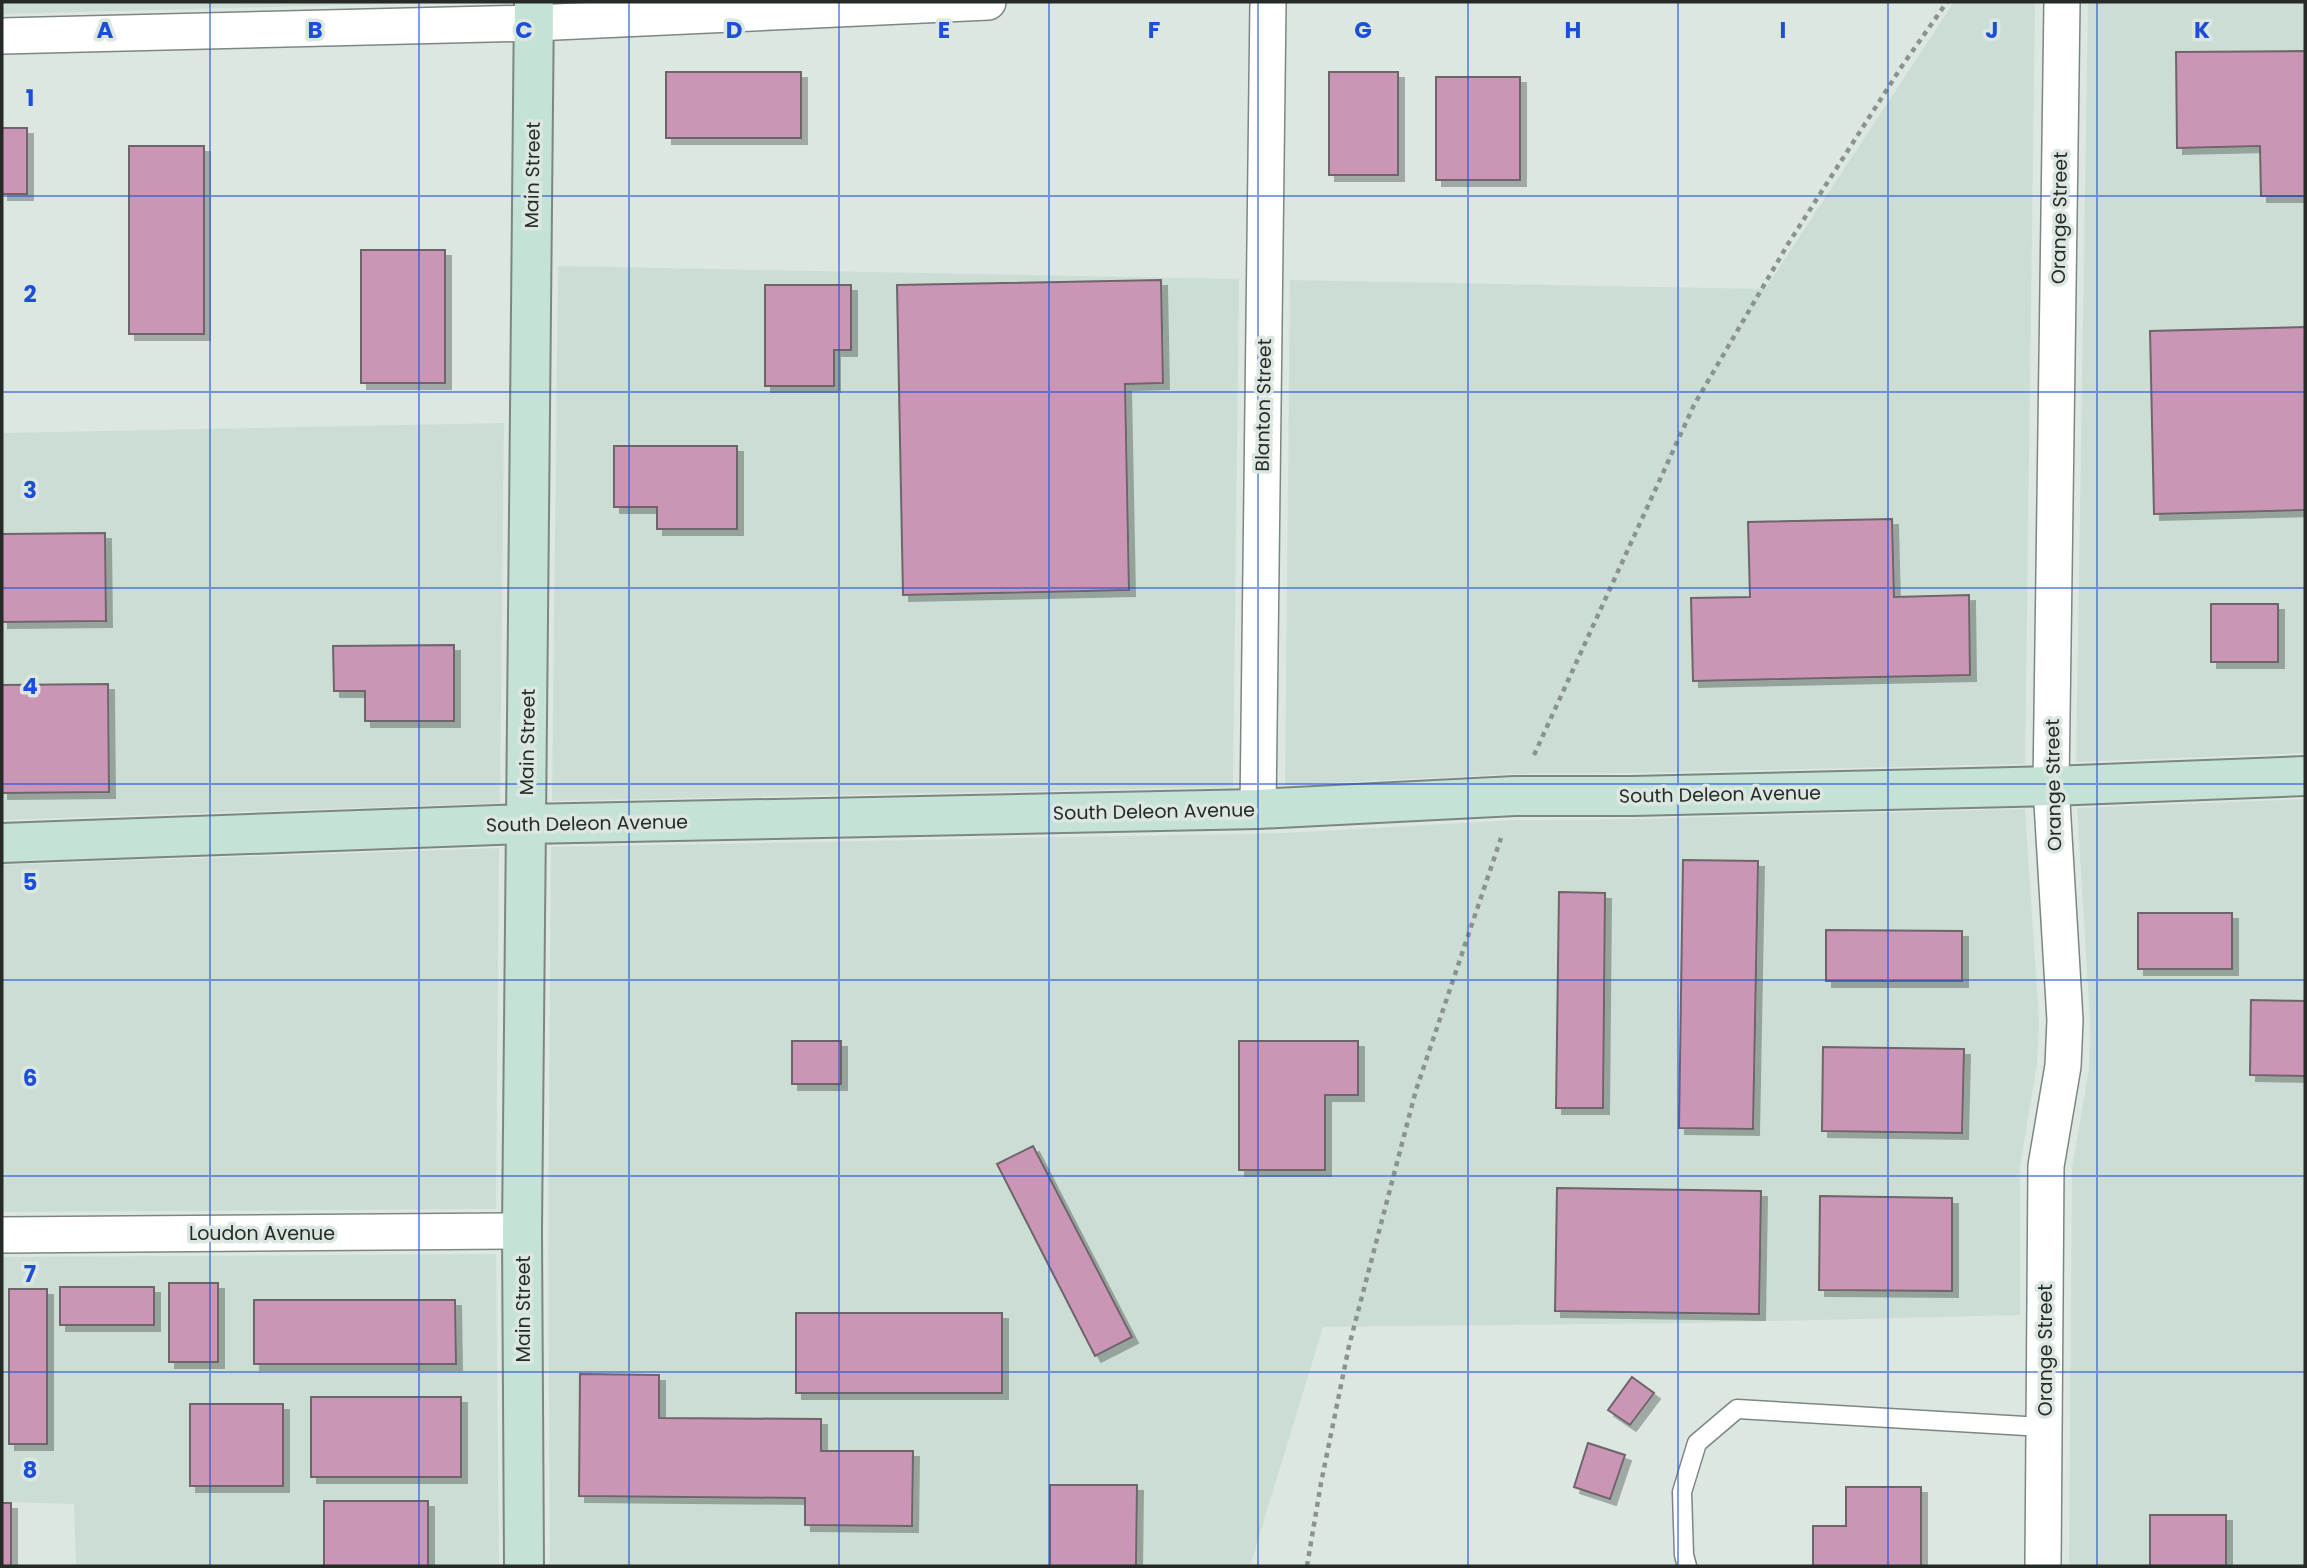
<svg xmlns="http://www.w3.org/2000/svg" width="2307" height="1568" font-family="Poppins,sans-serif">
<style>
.built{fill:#ccded4}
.building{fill:#cb95b6;stroke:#6e656a;stroke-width:2;filter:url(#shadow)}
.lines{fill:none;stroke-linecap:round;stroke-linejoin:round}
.lane-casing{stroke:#7d8782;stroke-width:21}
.street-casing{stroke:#7d8782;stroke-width:38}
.secondary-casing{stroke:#7d8782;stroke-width:42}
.path{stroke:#8a938e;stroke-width:4.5;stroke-dasharray:5 5;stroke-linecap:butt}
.lane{stroke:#fff;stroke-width:18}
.street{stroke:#fff;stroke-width:35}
.secondary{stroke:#c4e2d6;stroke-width:38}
.grid{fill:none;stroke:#1d4ed8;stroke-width:2;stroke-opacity:0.55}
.labels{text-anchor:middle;stroke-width:7;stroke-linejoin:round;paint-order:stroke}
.street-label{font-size:19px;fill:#262b28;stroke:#dce7e2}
.grid-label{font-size:23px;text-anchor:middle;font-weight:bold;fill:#1d4ed8;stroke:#dce7e2;stroke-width:7;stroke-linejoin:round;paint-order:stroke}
</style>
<defs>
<filter id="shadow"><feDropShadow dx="6" dy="6" stdDeviation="0" flood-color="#0004"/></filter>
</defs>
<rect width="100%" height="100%" fill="#dce7e2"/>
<!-- built -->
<path class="built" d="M2,2H462L2,14Z
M1954,2H2035L2025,764L1633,773L1513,774L1285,785L1290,280L1765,289Z
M2088,2H2305V753L2076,762Z
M558,266L1239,279L1233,787L552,801Z
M504,423L500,803L2,820V433Z
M2305,799V1566H2069L2072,1168L2089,1069L2090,1021L2077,808Z
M2025,809L2039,1020L2037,1064L2020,1166V1315L1691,1323L1323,1327L1250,1566H550L548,1254L551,847L1284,833L1515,820L1634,819Z
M499,848L496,1209L2,1212V865Z
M496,1254L499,1566H76L74,1504L2,1502V1257Z"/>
<!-- building -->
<path class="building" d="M2305,51V196H2261L2260,146L2177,148L2176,52Z
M666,72H801V138H666Z
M1329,72H1398V175H1329Z
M1436,77H1520V180H1436Z
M2,128H27V194H2Z
M129,146H204V334H129Z
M361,250H445V383H361Z
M1161,280L1163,383L1125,384L1129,590L903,595L897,285Z
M765,285H851V350H834V386H765Z
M2305,327V510L2154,514L2150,331Z
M614,446H737V529H657V507H614Z
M1892,519L1894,597L1969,595L1970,675L1693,681L1691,598L1750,597L1748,522Z
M105,533L106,621L2,622V534Z
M2211,604H2278V662H2211Z
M454,645V721H365V691H334L333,646Z
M108,684L109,792L2,793V685Z
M1683,860L1758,861L1753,1129L1679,1128Z
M1559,892L1605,893L1603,1108H1556Z
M2138,913H2232V969H2138Z
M1826,930L1962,931V981H1826Z
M2251,1000L2305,1001V1076L2250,1075Z
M792,1041H841V1084H792Z
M1239,1041H1358V1095H1325V1170H1239Z
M1823,1047L1964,1049L1962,1133L1822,1131Z
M1033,1146L1132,1337L1095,1356L997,1164Z
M1557,1188L1761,1191L1759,1314L1555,1311Z
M1820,1196L1952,1198V1291L1819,1290Z
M169,1283H218V1362H169Z
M60,1287H154V1325H60Z
M9,1289H47V1444H9Z
M254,1300H455L456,1364H254Z
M796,1313H1002V1393H796Z
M580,1374L659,1375V1418L821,1419V1451H913L912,1526L805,1525V1498L579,1496Z
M1632,1377L1654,1393L1630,1425L1608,1410Z
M311,1397H461V1477H311Z
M190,1404H283V1486H190Z
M1588,1443L1625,1455L1610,1499L1574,1487Z
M1050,1485H1137L1136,1566H1050Z
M1846,1487H1921V1566H1813V1526H1846Z
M324,1501H428V1566H324Z
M2,1503H11V1566H2Z
M2150,1515H2226V1566H2150Z"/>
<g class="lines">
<defs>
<path id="lane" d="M1687,1566L1684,1555L1682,1492L1697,1443L1737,1409L2044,1427"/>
<path id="street" d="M2,36L534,23L988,2
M1258,809L1268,2
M2,1235L522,1231
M2043,1566L2046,1166L2063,1066L2065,1020L2051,786L2062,2"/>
<path id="secondary" d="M2,843L526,824L1258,809L1515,796H1633L2051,786L2305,776
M524,1566L522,1231L534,2"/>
</defs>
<!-- lane casing -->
<use href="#lane" class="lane-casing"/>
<!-- street casing -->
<use href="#street" class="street-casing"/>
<!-- secondary casing -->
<use href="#secondary" class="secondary-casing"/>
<!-- path -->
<path class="path" d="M1534,755L1694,405L1788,244L1902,66L1947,2
M1307,1566L1321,1483L1349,1346L1416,1090L1501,838"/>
<!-- lane -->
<use href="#lane" class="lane"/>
<!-- street -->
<use href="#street" class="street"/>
<!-- secondary -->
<use href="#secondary" class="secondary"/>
</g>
<!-- grid -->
<path class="grid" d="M210,2V1566M419,2V1566M629,2V1566M839,2V1566M1049,2V1566M1258,2V1566M1468,2V1566M1678,2V1566M1888,2V1566M2097,2V1566M2,196H2305M2,392H2305M2,588H2305M2,784H2305M2,980H2305M2,1176H2305M2,1372H2305"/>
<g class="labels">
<!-- street labels -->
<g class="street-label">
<text transform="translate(532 175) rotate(-89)" y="7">Main Street</text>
<text transform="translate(2059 218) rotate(-89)" y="7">Orange Street</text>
<text transform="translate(1263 405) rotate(-89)" y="7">Blanton Street</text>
<text transform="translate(527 742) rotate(-89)" y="7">Main Street</text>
<text transform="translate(2053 785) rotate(-91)" y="7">Orange Street</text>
<text transform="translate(1720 794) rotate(-1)" y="7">South Deleon Avenue</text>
<text transform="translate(1154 811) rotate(-1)" y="7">South Deleon Avenue</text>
<text transform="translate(587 823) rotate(-1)" y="7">South Deleon Avenue</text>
<text x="262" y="1240">Loudon Avenue</text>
<text transform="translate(523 1309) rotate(-90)" y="7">Main Street</text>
<text transform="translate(2045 1350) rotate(-90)" y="7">Orange Street</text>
</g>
</g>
<g class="grid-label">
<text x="105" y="38">A</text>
<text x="315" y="38">B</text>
<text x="524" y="38">C</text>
<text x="734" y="38">D</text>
<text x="944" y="38">E</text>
<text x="1154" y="38">F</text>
<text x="1363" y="38">G</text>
<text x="1573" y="38">H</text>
<text x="1783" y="38">I</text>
<text x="1992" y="38">J</text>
<text x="2202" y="38">K</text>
<text x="30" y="106">1</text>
<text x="30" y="302">2</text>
<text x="30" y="498">3</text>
<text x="30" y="694">4</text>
<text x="30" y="890">5</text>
<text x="30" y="1086">6</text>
<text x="30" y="1282">7</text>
<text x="30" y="1478">8</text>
</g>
<!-- border -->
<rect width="2307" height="1568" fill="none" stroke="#262b28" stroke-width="7"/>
</svg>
